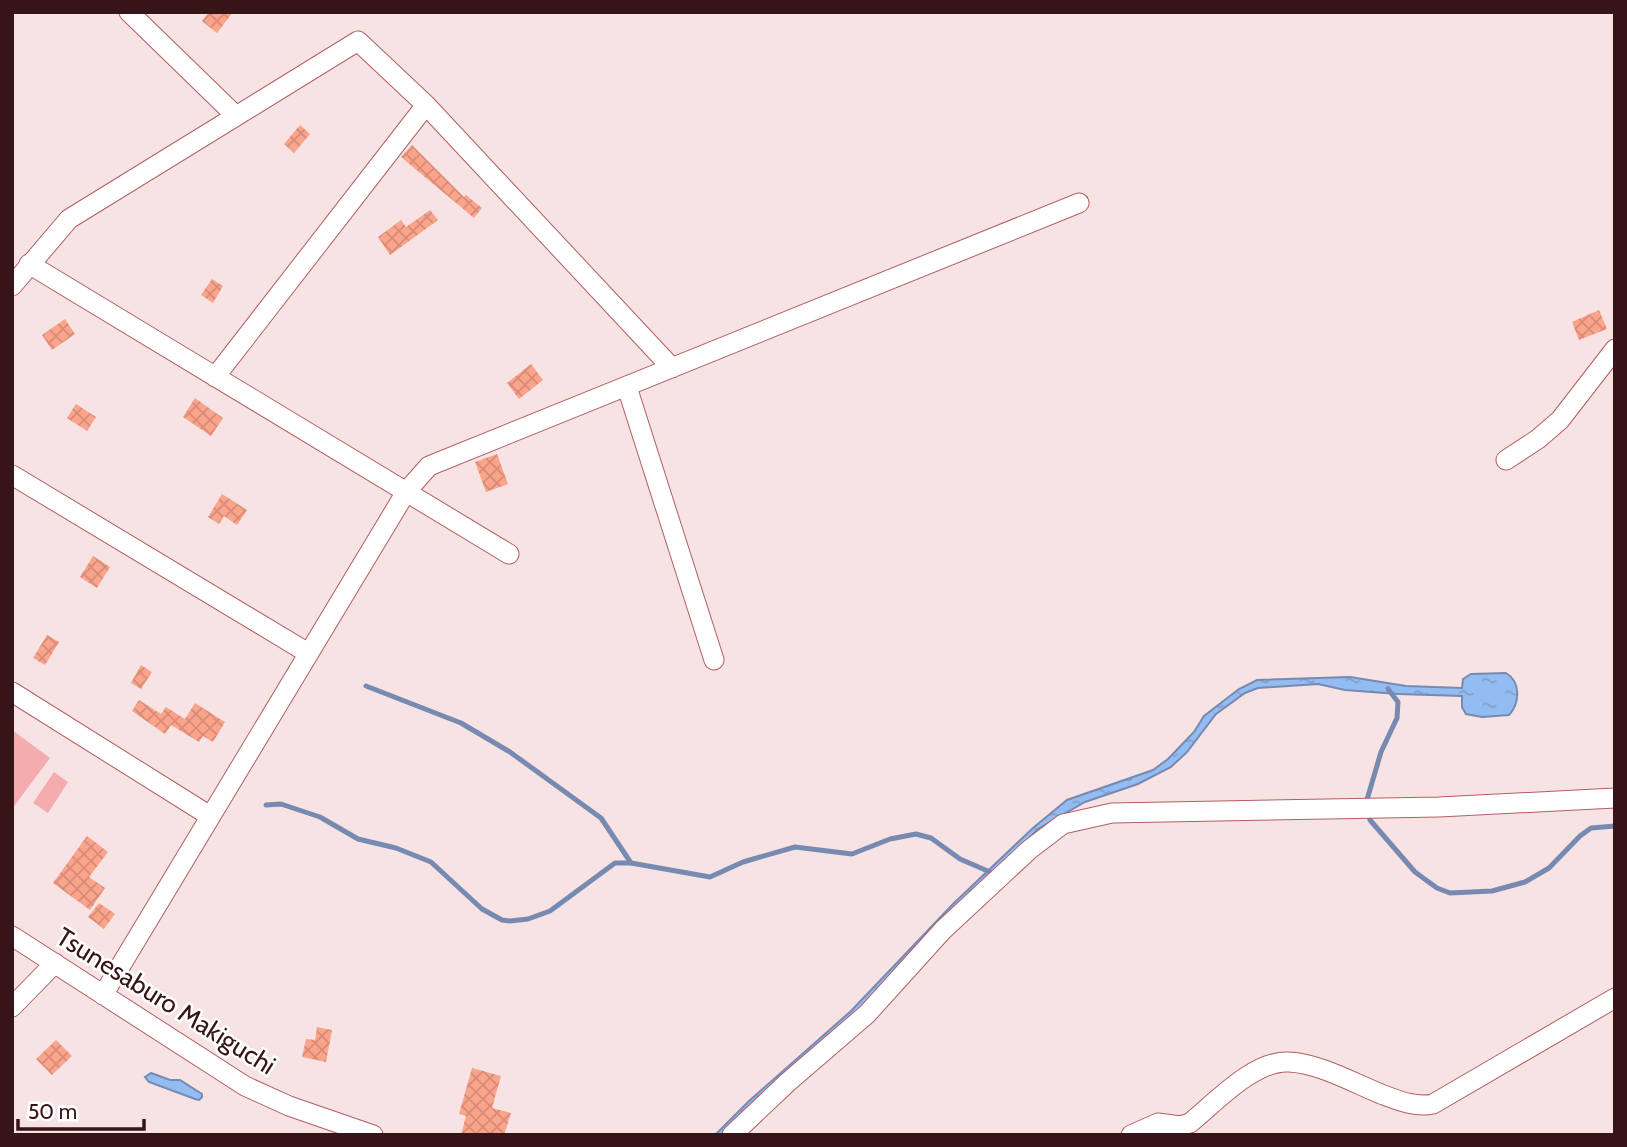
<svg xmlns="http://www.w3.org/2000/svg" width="1627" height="1147" font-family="Cabin,sans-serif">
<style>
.green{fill:#f4acaf}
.water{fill:url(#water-ripples);stroke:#778ab1;stroke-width:2}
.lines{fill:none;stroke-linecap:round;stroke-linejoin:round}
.stream{stroke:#778ab1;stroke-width:5}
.building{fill:url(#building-cross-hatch)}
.minor-casing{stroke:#b25e64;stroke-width:21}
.minor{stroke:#fff;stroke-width:19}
.labels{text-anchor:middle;stroke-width:5;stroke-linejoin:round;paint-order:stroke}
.street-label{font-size:26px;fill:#361417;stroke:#fff}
</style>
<defs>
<pattern id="water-ripples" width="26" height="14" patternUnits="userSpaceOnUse" patternTransform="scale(1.75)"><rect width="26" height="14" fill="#93bcf3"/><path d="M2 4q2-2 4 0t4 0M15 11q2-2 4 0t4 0" fill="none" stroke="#7fa1d0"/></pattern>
<pattern id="building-cross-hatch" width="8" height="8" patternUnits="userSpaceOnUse" patternTransform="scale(1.75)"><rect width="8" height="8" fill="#fba48c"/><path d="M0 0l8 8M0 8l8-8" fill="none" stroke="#d88c78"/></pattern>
</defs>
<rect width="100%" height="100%" fill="#f7e3e3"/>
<!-- green -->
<path class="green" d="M12,730L50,758L12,809Z
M54,772L68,782L48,813L33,803Z"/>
<!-- water -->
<path class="water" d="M1506,673C1521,682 1520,703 1509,715L1482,717L1466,714L1462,707V696L1398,694L1345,690L1318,684L1258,688L1245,693L1216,714L1187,752L1171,767L1138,784L1085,802L1038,829L877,994L723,1135H715L749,1101L851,1011L953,904L1033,828L1067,800L1153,770L1168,759L1194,732L1204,716L1239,689L1257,680L1350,677L1406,686L1462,688L1463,679L1471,674Z
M151,1073L170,1080H180L202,1094V1097L199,1100L195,1099L149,1082L145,1077Z"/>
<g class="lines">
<!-- stream -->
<path class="stream" d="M366,686L461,723L510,752L601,818L631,863
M1366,803L1381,752L1397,718L1398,702L1388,689
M266,805L281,804L320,817L358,839L396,848L431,862L482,909L502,920L510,921L528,919L550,911L615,863H631L710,877L743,862L795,847L852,854L890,839L916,834L931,838L960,859L990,872
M1368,812L1370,820L1415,872L1437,888L1450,893L1492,891L1525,882L1549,868L1580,836L1591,828L1615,826"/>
</g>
<!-- building -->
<path class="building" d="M209,12H233L217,33L202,21Z
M300,125L310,134L294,153L284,144Z
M412,145L464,197L466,195L482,208L474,218L401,157Z
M430,210L438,220L390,255L378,237L401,220L406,227Z
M212,279L223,286L213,303L201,295Z
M1599,310L1607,329L1579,340L1572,322Z
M65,319L75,334L52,350L42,335Z
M531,364L543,380L519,399L507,383Z
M195,398L223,418L211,436L183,417Z
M76,404L96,417L87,431L67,418Z
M497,454L508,484L486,492L475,462Z
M222,494L247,510L237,525L224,516L219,524L208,517Z
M93,556L110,567L97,588L80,577Z
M47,635L59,642L45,665L33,658Z
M141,665L152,672L141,689L131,683Z
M139,700L161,714L166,707L185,719L195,703L225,722L213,742L203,736L199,742L171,725L165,734L132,711Z
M87,836L108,852L89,877L105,888L90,910L53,883Z
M99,903L115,914L104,929L88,917Z
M317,1027L332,1030L326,1062L302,1057L306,1039L315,1040Z
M56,1040L72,1056L52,1075L36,1059Z
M472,1068L501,1076L492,1108L511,1113L504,1135H461L466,1116L459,1114Z"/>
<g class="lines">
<defs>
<path id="minor" d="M129,12L235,115
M29,264L509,554
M12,286L69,219L358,41L426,105L672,368
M215,377L426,105
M627,387L714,660
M1506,460L1538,439L1560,420L1615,349
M12,475L308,653
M12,692L210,816
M12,936L245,1086L289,1106L373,1135
M103,995L406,492L429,466L1079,203
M12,1007L55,963
M732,1135L788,1082L867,1014L943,930L1029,850L1063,824L1112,813L1439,807L1615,798
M1131,1135L1158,1123L1180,1126L1190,1123C1216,1102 1254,1060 1289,1062C1318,1063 1354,1083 1381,1094C1397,1100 1415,1108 1433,1104L1615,998"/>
</defs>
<!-- minor casing -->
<use href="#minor" class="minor-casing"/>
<!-- minor -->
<use href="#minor" class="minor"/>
</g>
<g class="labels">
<!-- street labels -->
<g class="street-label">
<text transform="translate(166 1001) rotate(32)" y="9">Tsunesaburo Makiguchi</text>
</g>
</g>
<!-- border -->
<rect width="1627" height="1147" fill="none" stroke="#361417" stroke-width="28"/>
<!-- scale -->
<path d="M18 1119v10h126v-10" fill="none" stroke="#361417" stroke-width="3.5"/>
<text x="28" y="1119" font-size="21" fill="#361417" stroke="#ffffff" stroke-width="5" paint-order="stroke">50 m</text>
</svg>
